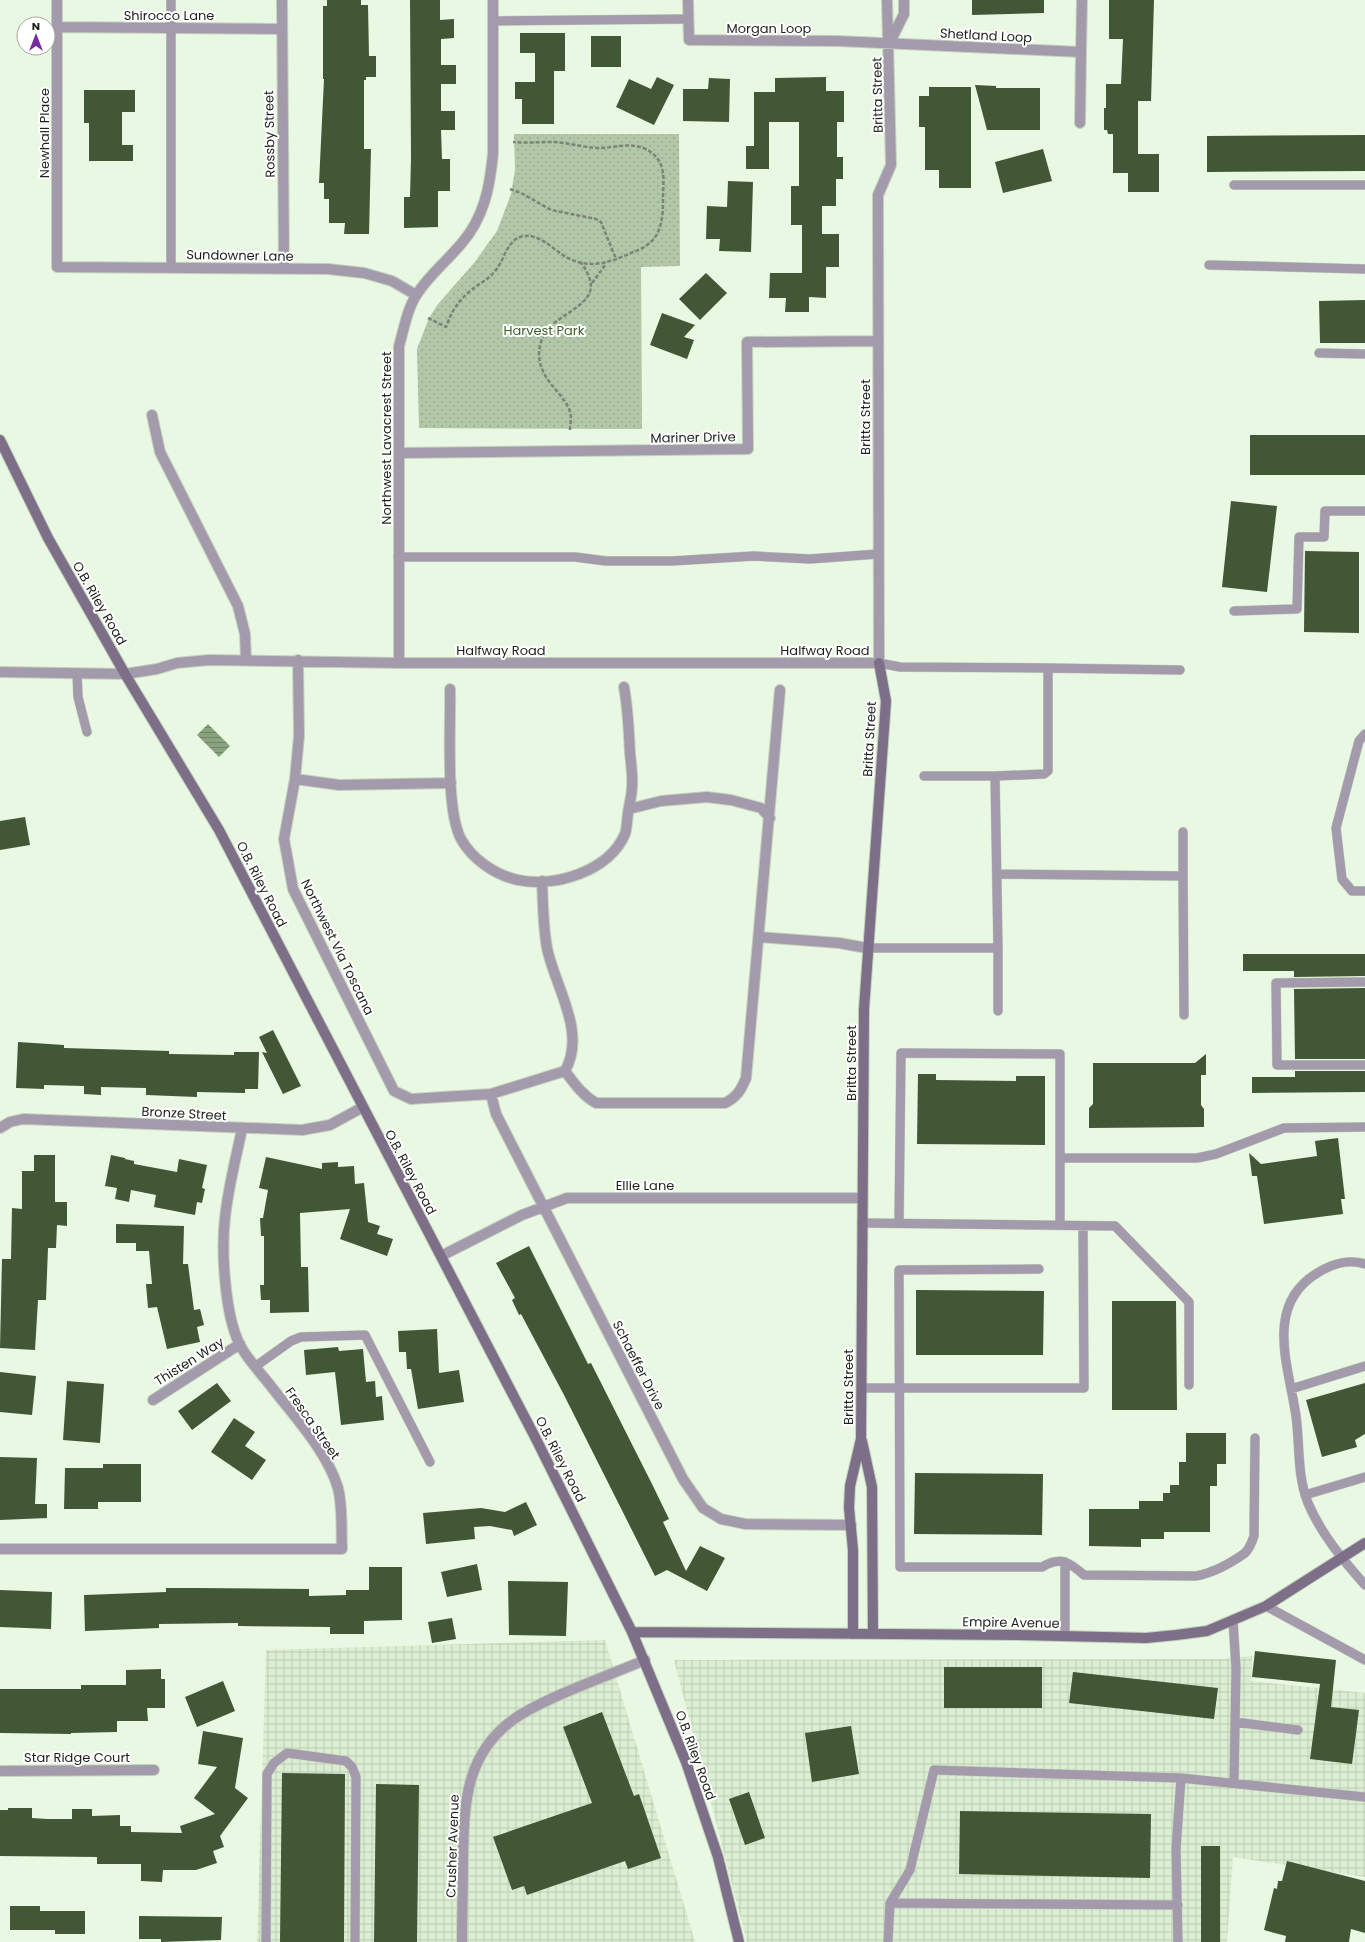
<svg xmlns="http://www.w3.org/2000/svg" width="1365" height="1942" font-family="Poppins,sans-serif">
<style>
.industrial{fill:url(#industrial-grid)}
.green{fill:url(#green-dots)}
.water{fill:url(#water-rules)}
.building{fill:#415736}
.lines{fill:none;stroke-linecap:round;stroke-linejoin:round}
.lane-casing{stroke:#c4d1be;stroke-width:10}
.street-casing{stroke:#c4d1be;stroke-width:12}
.secondary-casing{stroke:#c4d1be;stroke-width:12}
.path{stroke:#7b8577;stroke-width:2.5;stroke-dasharray:4 2;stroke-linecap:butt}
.lane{stroke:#a39aab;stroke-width:9}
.street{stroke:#a39aab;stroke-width:10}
.secondary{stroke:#7d6f88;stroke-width:10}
.labels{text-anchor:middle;stroke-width:4;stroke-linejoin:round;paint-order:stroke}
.street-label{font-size:13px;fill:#1c211a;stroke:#fff}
.park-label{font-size:13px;fill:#40622d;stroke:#fff}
</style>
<defs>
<pattern id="industrial-grid" width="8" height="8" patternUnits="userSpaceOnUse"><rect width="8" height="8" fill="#dbeed2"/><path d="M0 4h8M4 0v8" fill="none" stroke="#bbccb4"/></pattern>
<pattern id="green-dots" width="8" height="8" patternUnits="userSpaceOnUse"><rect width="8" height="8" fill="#b2c6a8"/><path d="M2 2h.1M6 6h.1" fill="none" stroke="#98aa90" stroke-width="1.8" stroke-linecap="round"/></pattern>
<pattern id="water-rules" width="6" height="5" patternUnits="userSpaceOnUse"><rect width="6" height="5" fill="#8aa27e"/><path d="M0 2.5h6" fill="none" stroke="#708466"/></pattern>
</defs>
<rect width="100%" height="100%" fill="#e9f8e2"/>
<!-- industrial -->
<path class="industrial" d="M605,1640L695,1942H257L266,1650Z
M1252,1656L1251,1681L1365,1693V1877L1233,1857L1227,1942H747L674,1660L1221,1659Z"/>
<!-- green -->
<path class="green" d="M514,134H679L680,266L641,267L642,429L419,428L417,349L429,318L438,304L474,263L497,231L511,194L515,170Z"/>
<!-- water -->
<path class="water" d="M208,724L230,746L219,757L197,735Z"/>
<!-- building -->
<path class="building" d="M327,0H361V5H368L369,56H376V77H366V80H364V149H371L369,234H344L345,223H329V199H324V183H319L324,79H323V6H327Z
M410,0H440V20L454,19V38L441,39V65H456V84H441V111H455V130H441L442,159H450V191H438V227L404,228V197H410L411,159Z
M972,0H1044V13L972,15Z
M1109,0H1154L1151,101H1138V154H1159V192H1128V173H1113V134H1108L1107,130H1104V108H1106V84H1121L1123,39H1109Z
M520,33H565V71H554V124H522V99H515V82H535V53H520Z
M591,36H621V67H591Z
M657,77L674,85L654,125L616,107L629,79L651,89Z
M826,77V91H844V122H837V157H843V179H836V206H822V234H839V267H826V298L809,297V312H785L786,298H769L770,273H802V225H791V186H799V122H769V169H746V146H754V92H775V78Z
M709,78L730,79L729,122L683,121V89H708Z
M975,85L996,86V88H1040V130H987Z
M929,87H971V188H939V170H925V127H919V96H929Z
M84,90H135V112H122V145H133V161H89V123H84Z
M1365,135V171L1207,172V136Z
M1043,149L1052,181L1003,193L995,162Z
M728,181L753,182L751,252L719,251L720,239H706L707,206L727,207Z
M706,273L727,293L700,320L679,299Z
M1365,300V343H1320L1319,301Z
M662,313L695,325L684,337L694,340L687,359L650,345Z
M1250,435H1365V475H1250Z
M1231,501L1277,506L1267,592L1222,587Z
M1305,551L1359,552V633L1304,632Z
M25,817L30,845L0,850V821Z
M1243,954H1365V976L1294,977V971H1243Z
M1365,988V1059H1295L1294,989Z
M273,1030L301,1086L283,1094L262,1052L267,1053L259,1037Z
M18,1042L64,1045V1048L169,1051V1054L234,1055V1052H259L258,1089H245V1093L197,1092V1097L146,1095V1088L101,1087V1095L84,1094V1086L44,1085V1089L16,1088Z
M1206,1054V1075H1201V1105L1204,1109V1127L1089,1128V1108L1093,1104V1063H1195Z
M1295,1071H1365V1092L1252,1093V1077H1295Z
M918,1074H936V1080L1016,1081V1076H1045V1145L917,1144Z
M1338,1138L1345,1199H1341L1343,1214L1264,1224L1257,1176H1252L1249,1153L1261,1164L1317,1156L1315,1141Z
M34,1155H55V1202H67V1226L57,1225L56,1248H48L46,1300H38L35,1350L0,1348L2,1259H11L12,1208L22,1209V1171H34Z
M111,1155L125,1158V1159L134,1161V1164L177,1172L179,1159L207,1165L202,1188L205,1189L202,1203L197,1202L195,1215L154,1207L156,1195L131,1190L129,1202L115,1199L117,1188L105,1186Z
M266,1157L322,1169V1163L338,1162V1167L354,1166L355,1184L364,1183L368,1222L380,1226L377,1234L393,1239L387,1256L340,1239L350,1209L300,1213L301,1267H308L309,1312L270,1313V1300H261L260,1285H264V1236H261L260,1218H263L268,1190L259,1188Z
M116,1224L184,1226L183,1264H188L194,1310L200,1309L204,1325L197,1327L200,1342L167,1349L157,1307L148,1308L146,1284H152L149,1251H136V1243H116Z
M529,1246L588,1364L591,1363L652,1484L669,1519L663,1522L686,1571L700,1546L725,1558L707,1591L667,1570L655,1576L564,1395L521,1314L519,1315L512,1300L515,1298L496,1263Z
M916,1290L1044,1291L1043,1355H916Z
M1112,1301H1176L1177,1410H1112Z
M437,1329L439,1373L459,1370L464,1402L418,1409L411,1369H407L406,1352H399L398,1331Z
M338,1347L339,1351L363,1349L366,1382L375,1381L376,1397L382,1396L384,1420L341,1425L335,1372L306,1375L304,1350Z
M0,1372L36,1376L32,1415L0,1412Z
M67,1381L104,1384L100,1443L63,1440Z
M217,1383L231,1401L192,1430L178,1411Z
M1365,1383V1434L1355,1440L1357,1447L1322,1457L1306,1400Z
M234,1418L255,1432L245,1446L266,1460L252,1480L211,1452Z
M1186,1433H1226V1464H1217V1486H1210V1532H1164V1539H1141V1547L1089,1546V1509H1139V1501H1163V1493H1170V1485H1179V1462H1186Z
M0,1457L37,1458L35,1504H47V1518L0,1520Z
M103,1464H141V1502H98V1509H64L65,1468H103Z
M915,1473L1043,1474L1042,1535L914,1534Z
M526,1502L537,1525L514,1536L512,1530L490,1526L474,1527L475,1539L426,1544L423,1513L481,1508L505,1512Z
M477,1564L482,1590L447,1597L441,1572Z
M369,1567H402V1620L364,1621V1634H330V1627L238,1626V1623L159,1624V1628L85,1631L84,1595L166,1592V1588H196L309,1589V1596L346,1595V1590H369Z
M508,1581L568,1582L566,1636L509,1635Z
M0,1590L52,1592L51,1629L0,1627Z
M452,1618L456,1639L432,1643L428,1622Z
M1255,1651L1336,1660L1331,1707L1359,1710L1352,1764L1310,1759L1320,1684L1252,1677Z
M944,1667H1042V1708H944Z
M161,1669V1679H165V1708H147L148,1721H117V1732L71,1733V1734L0,1733V1689H81V1685H126V1670Z
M1073,1672L1218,1688L1214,1719L1069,1703Z
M223,1681L235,1711L197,1727L185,1697Z
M602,1712L634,1796L639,1794L661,1858L628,1869L625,1861L527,1895L524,1886L512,1890L493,1837L592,1803L563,1727Z
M851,1726L859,1774L812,1782L805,1733Z
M203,1731L243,1738L235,1788L248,1798L220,1836L224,1847L213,1851L217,1863L196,1870H163L162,1882L141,1881V1864H97V1857L0,1856V1810H8V1808H32V1818L47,1819H72V1809H92V1816L120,1815V1826H131V1832L182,1833L180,1826L215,1814L194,1798L217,1767L198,1764Z
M282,1773L345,1774L344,1942H280Z
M376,1784L419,1785L417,1942H374Z
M749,1792L765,1838L745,1845L729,1799Z
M960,1811L1151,1814L1150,1878L959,1874Z
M1201,1846H1220V1942H1201Z
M1287,1861L1365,1881V1933L1351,1929L1349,1942H1285L1286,1936L1264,1930L1274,1888L1277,1889L1278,1881H1282Z
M10,1906H40V1911H85V1934H55V1930H10Z
M139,1916L222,1917L221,1940L161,1942V1939H139Z"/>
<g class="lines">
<defs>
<path id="lane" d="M171,0V267
M493,21L688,19
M1234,185H1365
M1209,265L1365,269
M1319,353L1365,354
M398,557H575L606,561H672L754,556L810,559L878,554
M1234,611L1297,609L1299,537H1324L1325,511H1365
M879,663L900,667L1048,668V771L1044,774L995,776L998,948
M1048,668L1180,670
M77,673L78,697L87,732
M1365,734L1359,741L1336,828L1342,879L1352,891H1365
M924,776H995
M1183,832V876
M997,874L1183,876L1184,1015
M867,948H998V1011
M1365,982L1276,983L1277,1065H1365
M1061,1158H1197L1216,1154L1284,1128L1365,1127
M862,1223L1115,1226L1189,1302V1385
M899,1223L901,1053L1060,1054V1225
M1365,1264C1349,1259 1332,1264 1319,1272C1263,1304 1289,1367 1296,1416C1300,1445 1297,1476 1308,1503C1321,1534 1343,1560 1365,1585
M1039,1269L899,1270L900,1567H1042C1061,1556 1069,1562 1084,1575L1196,1576C1212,1573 1231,1563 1245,1553C1250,1548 1252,1542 1254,1536L1255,1438
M256,1366L291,1341L301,1337L365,1335L430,1462
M862,1388H1084L1083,1226
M1291,1389L1365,1366
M1305,1495L1365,1477
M1065,1562V1636
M1266,1606L1365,1660
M1233,1621L1236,1668L1234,1782
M1235,1722L1298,1730
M890,1903L1178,1905
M266,1942L267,1774L274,1763L287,1753L346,1761L352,1767L356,1777L355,1942
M888,1942L890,1903L910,1870L934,1770L1181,1778L1365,1797
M1178,1942L1176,1849L1181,1778"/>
<path id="street" d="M57,0V267L328,269L364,273L392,281L416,295
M282,0L284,268
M688,0L689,40L838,41L1081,52L1082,0
M57,27L281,29
M890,42L904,14V0
M1080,123L1081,52
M152,415L160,452L238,606L245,634L246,660
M400,453L748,449L747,342L878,341
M298,660L299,736L295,779L284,839L293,889L394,1091L411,1099L491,1094L565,1071C587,1032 555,987 547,948C543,926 543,903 542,881
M399,663V346C404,329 407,309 417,294C429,275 447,261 461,244C484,218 490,187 493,153V0
M0,672L125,674L157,669L177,663L209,660L399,663H879L878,195L891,165L887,0
M450,689C451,725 445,809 461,839C472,859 495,875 518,880C555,888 609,871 625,834C627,828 627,820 628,813C629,805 632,795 632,787C633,776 631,764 630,753C629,731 628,709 624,687
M295,779L339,785L451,783
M629,809L661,801L707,797L731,800L761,808L770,818
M759,937L839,943L867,948
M565,1071C574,1083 582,1095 596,1103H725C737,1097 741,1090 746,1078L780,690
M491,1094L496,1114L683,1479L703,1508L721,1519L745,1524L851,1525
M0,1128L10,1122L23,1119L302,1130L330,1125L363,1107
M441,1256L522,1215L567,1198H862
M153,1400L240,1344
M0,1549H342C341,1529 343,1507 338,1488C327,1451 293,1415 270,1385C260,1372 246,1358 239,1343C225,1314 221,1251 225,1218C228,1188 236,1158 242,1129
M0,1771L154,1770
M462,1942C462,1915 463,1887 463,1860C464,1802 465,1750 520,1715C557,1693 605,1677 645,1660"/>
<path id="secondary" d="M0,440L48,538L125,674L219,830L536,1439L632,1632L686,1762L718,1857L739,1942
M862,1441L872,1487L873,1634
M632,1632L1019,1635L1146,1638L1176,1635L1207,1631L1266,1606L1365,1543
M853,1634V1550L849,1508L850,1486L861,1439L864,1009L886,701L879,663"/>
</defs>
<!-- lane casing -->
<use href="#lane" class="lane-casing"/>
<!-- street casing -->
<use href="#street" class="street-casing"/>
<!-- secondary casing -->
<use href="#secondary" class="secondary-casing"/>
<!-- path -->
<path class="path" d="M510,189L523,194L551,210L596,219L601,222L616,259
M592,283L606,264
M428,318L446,327C451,313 457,302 469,292C480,282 490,280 498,267C504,258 507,245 516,239C536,227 554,252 570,259C591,269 611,262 631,253C636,251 642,249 647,245C662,235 663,216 663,199C663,186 666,169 657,158C653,153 646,148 640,147C627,143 613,148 600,148C585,148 570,143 555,142C541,142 527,143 513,142
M570,430C570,425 572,417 570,412C569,406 564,401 561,396C547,380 534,365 541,342C551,308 615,308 581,263"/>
<!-- lane -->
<use href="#lane" class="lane"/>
<!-- street -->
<use href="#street" class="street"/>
<!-- secondary -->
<use href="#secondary" class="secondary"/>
</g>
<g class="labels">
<!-- street labels -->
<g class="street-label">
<text x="169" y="20">Shirocco Lane</text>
<text x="769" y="33">Morgan Loop</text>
<text transform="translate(986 35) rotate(3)" y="5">Shetland Loop</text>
<text transform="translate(877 95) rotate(-91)" y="5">Britta Street</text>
<text transform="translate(44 133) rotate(-90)" y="5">Newhall Place</text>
<text transform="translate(269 134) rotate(-91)" y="5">Rossby Street</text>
<text transform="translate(240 255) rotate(1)" y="5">Sundowner Lane</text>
<text transform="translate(865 417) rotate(-90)" y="5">Britta Street</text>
<text transform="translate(693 437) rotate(-1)" y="5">Mariner Drive</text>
<text transform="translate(386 438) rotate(-90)" y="5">Northwest Lavacrest Street</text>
<text transform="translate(100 603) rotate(60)" y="5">O.B. Riley Road</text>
<text x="501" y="655">Halfway Road</text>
<text x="825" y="655">Halfway Road</text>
<text transform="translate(869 739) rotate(-87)" y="5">Britta Street</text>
<text transform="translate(262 884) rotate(63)" y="5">O.B. Riley Road</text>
<text transform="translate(338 947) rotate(64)" y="5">Northwest Via Toscana</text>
<text transform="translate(851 1063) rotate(-90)" y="5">Britta Street</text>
<text transform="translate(184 1113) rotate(3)" y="5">Bronze Street</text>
<text transform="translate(411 1172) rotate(62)" y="5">O.B. Riley Road</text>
<text x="645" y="1190">Ellie Lane</text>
<text transform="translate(189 1361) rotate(-32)" y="5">Thisten Way</text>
<text transform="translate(639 1365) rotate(63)" y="5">Schaeffer Drive</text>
<text transform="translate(848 1387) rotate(-90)" y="5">Britta Street</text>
<text transform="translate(313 1423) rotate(55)" y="5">Fresca Street</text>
<text transform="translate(561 1459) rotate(63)" y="5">O.B. Riley Road</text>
<text transform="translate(1011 1622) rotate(1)" y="5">Empire Avenue</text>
<text transform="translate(696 1755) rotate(70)" y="5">O.B. Riley Road</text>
<text x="77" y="1762">Star Ridge Court</text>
<text transform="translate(452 1846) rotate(-88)" y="5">Crusher Avenue</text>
</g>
<!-- park labels -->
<g class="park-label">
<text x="544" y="335">Harvest Park</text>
</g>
</g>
<!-- north arrow -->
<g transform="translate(36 36)"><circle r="19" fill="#ffffff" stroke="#a4a6a3"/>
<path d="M0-3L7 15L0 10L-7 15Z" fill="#752da1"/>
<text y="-6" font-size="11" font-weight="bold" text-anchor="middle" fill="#1c211a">N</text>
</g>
</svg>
